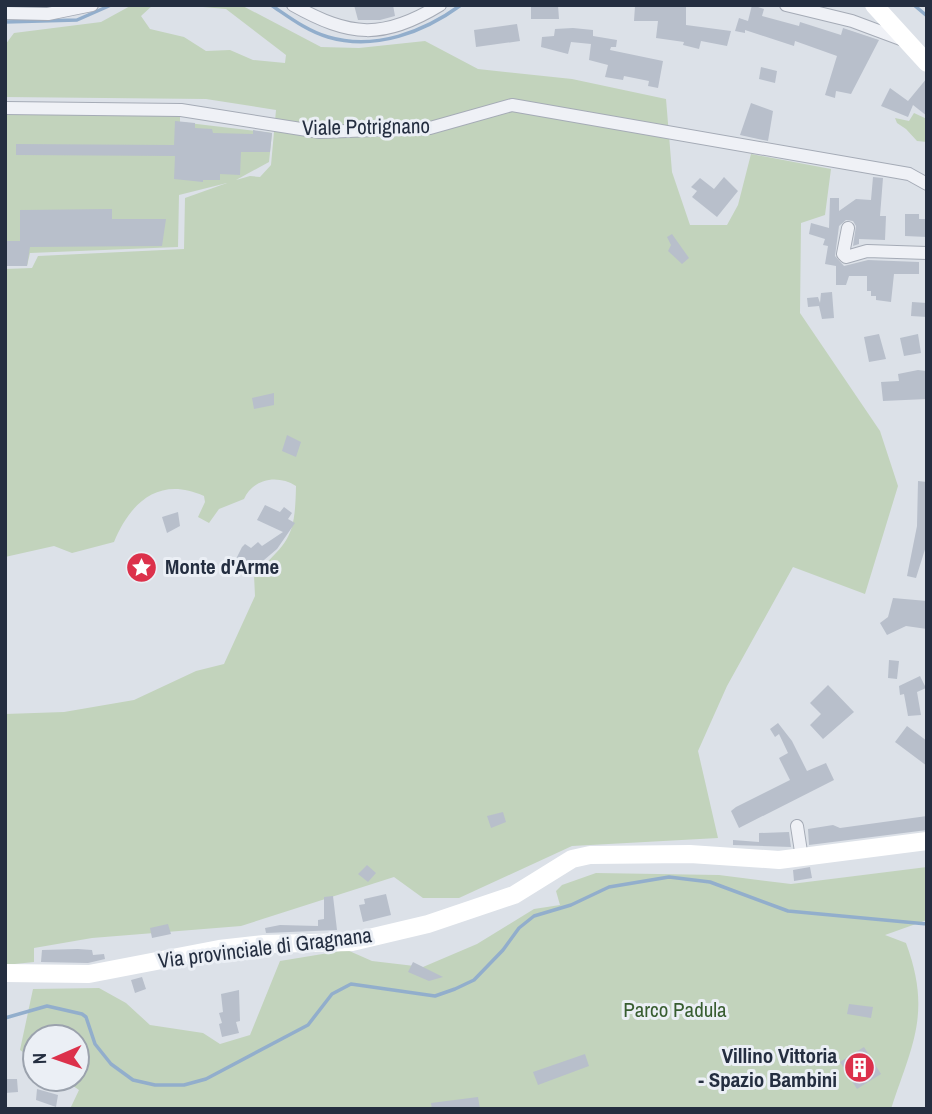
<svg xmlns="http://www.w3.org/2000/svg" width="932" height="1114" font-family="'Archivo Narrow',sans-serif">
<style>
.green{fill:#c2d3bc}
.lines{fill:none;stroke-linecap:round;stroke-linejoin:round}
.stream{stroke:#92aecc;stroke-width:3.5}
.building{fill:#b8bfcb}
.street-casing{stroke:#a5abb6;stroke-width:14}
.street{stroke:#eff1f6;stroke-width:12}
.secondary{stroke:#fff;stroke-width:18}
.labels{text-anchor:middle;stroke-width:6;stroke-linejoin:round;paint-order:stroke}
.street-label{font-size:21px;fill:#242e40;stroke:#ebeff5}
.poi-label{font-size:21px;font-weight:bold;fill:#242e40;stroke:#ebeff5;text-anchor:start}
.park-label{font-size:21px;fill:#385d30;stroke:#ebeff5}
</style>
<rect width="100%" height="100%" fill="#dce1e8"/>
<!-- green -->
<path class="green" d="M132,5H153L141,16L150,29L184,37L206,51L230,50L253,60L285,63L286,55L226,9L180,5H241L321,47L359,48L425,41L478,69L572,79L666,99L672,172L690,225H727L738,205L751,154L831,169L825,215L801,223L800,313L880,431L898,486L865,594L793,567L727,686L698,751L718,838L572,846L459,898H423L394,877L241,926L92,938L34,948V962L5,965V714L64,712L134,700L196,671L224,664L255,596L254,575C290,540 295,537 296,486C277,474 253,479 244,499L219,509L209,523L198,517L205,502L204,496C160,476 131,501 114,542L72,553L54,546L5,557V269L32,268L38,256L184,249L185,198L227,183L179,195L178,247L30,253L27,266H5V114L180,116V122L272,133L269,162L236,180L250,176L260,177L271,165L276,110L206,99L5,97V45L14,33L101,22Z
M914,113L927,119V142L917,141L906,129L897,123L895,118L909,121Z
M927,867V920L885,935L906,943C932,1013 912,1045 891,1109H70L79,1090L63,1079H77V1037H35V1060L20,1050L33,989L99,988L126,1003L150,1025L203,1033L220,1044L250,1035L280,961L347,950L372,961L423,967L477,944L534,909L560,905L556,891L562,885L596,873L719,875L791,884Z"/>
<g class="lines">
<!-- stream -->
<path class="stream" d="M271,5C289,17 307,31 328,37C375,51 424,32 461,5
M914,5L927,16
M5,22L77,20L111,5
M5,1018L47,1006L82,1014L86,1017L95,1044L111,1064L133,1080L155,1085H184L206,1079L308,1025L332,994L351,984L435,996L455,989L474,980L503,950L519,928L534,916L571,905L609,887L669,877L710,882L788,911L927,924"/>
</g>
<!-- building -->
<path class="building" d="M354,5H393L395,16L380,20H358Z
M531,5H558L559,19H531Z
M686,5V25L731,31L727,46L701,41L699,49L683,45L684,42L656,38L658,21H634L635,6Z
M752,5L764,9L762,16L799,26L800,22L841,35L843,28L879,40L851,94L836,91L835,98L825,95L837,56L795,41L794,46L745,30V33L735,31L739,18L748,21Z
M517,24L520,41L476,47L474,30Z
M573,28L593,30V36L617,40L616,47H611L610,50L663,61L658,88L648,86L649,81L624,76L623,80L605,77L608,65L589,60L591,44L571,42L568,54L541,47L542,37L554,36L555,29Z
M761,67L777,71L775,83L759,79Z
M927,78V116L913,105L908,117L881,106L890,88L908,101Z
M751,103L773,111L768,141L740,135Z
M175,121L195,123V128L212,129L213,133L253,134V130L272,133L270,152H241L240,175L220,174V180H203V182L174,179L175,156L16,155V144L174,145Z
M724,177L738,191L717,217L692,197L697,191L691,187L700,178L714,189Z
M873,177L883,178L880,216H886L885,240L859,239V244L853,246L856,226L853,221L846,220L839,226L835,256L844,266L868,260L919,262V274H894L891,302L876,300V296H871V291H867V276H849L846,285H836V266L825,264L828,246L823,245L825,239L809,234L811,223L829,228L830,198H839V211L856,199L871,200Z
M112,209V219H166L162,246L30,247L27,266H5V241H20V210Z
M905,214H919V219H927V237L905,236Z
M672,234L689,258L682,264L668,251L671,245L667,237Z
M832,292L834,318L822,319L819,306L808,307L807,298L818,297L820,303L821,293Z
M912,302L927,303V317L911,316Z
M879,334L886,359L869,362L864,337Z
M918,334L921,353L904,356L900,338Z
M918,370L926,371L927,399L883,401L881,382L899,381L898,374Z
M274,393V405L254,409L252,398Z
M287,435L301,442L296,457L282,451Z
M918,481L927,482V543L916,578L907,576L917,526Z
M265,505L280,512L284,507L292,513L288,519L295,523L277,549L245,576L235,561L242,547L245,544L251,548L258,542L262,546L283,532L257,520Z
M178,512L180,526L167,533L162,517Z
M893,598L927,601V629L906,626L887,635L880,623L888,617Z
M889,660L899,661L897,679L888,678Z
M920,676L926,688L917,692L921,715L908,716L904,694L900,695L899,686Z
M828,685L854,712L823,739L810,725L821,714L810,703Z
M778,723L792,741L807,771L826,763L834,780L739,828L731,811L736,807L790,780L779,758L788,753L779,734L775,737L770,729Z
M907,726L927,741V766L895,742Z
M503,812L506,822L491,828L487,816Z
M927,816V830L809,845L808,829L833,825L840,828Z
M789,832L791,847L733,845V840L759,842V833Z
M367,865L376,873L368,882L358,874Z
M810,867L812,878L794,881L793,870Z
M386,894L391,915L363,922L359,905L365,904L364,899Z
M333,896L337,930L266,933L265,928L280,925L318,926V920L324,919V897Z
M168,924L171,934L152,938L150,928Z
M78,949L92,950L93,955L104,954L105,959L88,963L41,962L42,950Z
M413,962L443,977L429,981L408,972Z
M142,977L146,989L135,993L131,980Z
M239,990L240,1021L236,1022L239,1033L222,1037L219,1024L222,1023L219,1013L223,1012L221,994Z
M849,1004L873,1007L871,1018L847,1014Z
M864,1047L881,1074L857,1089L840,1062Z
M585,1054L589,1066L538,1085L533,1072Z
M5,1079H17L18,1092L5,1093Z
M37,1089L58,1095L56,1107L36,1100Z
M478,1097L480,1109H432L431,1103Z"/>
<g class="lines">
<defs>
<path id="street" d="M293,5C350,37 383,40 440,5
M786,5L852,21L903,40
M5,13L48,14L92,5
M5,108L181,110L320,132L430,128L512,105L909,174L927,184
M848,228L843,254L846,257L867,251L927,253
M797,826L802,858"/>
</defs>
<!-- street casing -->
<use href="#street" class="street-casing"/>
<!-- street -->
<use href="#street" class="street"/>
<!-- secondary -->
<path class="secondary" d="M874,5L927,63
M5,973L89,974L219,949L264,944L352,942L428,924L514,895L572,859L590,855L690,854L779,860L927,841"/>
</g>
<!-- icons -->
<defs>
<symbol id="sight-disc" viewBox="-11 -11 22 22"><circle r="9.5" fill="#dc314b" stroke="#ebeff5"/><path d="M0-6L1.8-2.2L6-1.7L2.9 1.2L3.7 5.4L0 3.3L-3.7 5.4L-2.9 1.2L-6-1.7L-1.8-2.2Z" fill="#fff"/></symbol>
<symbol id="building-disc" viewBox="-11 -11 22 22"><circle r="9.5" fill="#dc314b" stroke="#ebeff5"/><path d="M-4-6H4V6H1V3H-1V6H-4ZM-2.5-4.3h1.7v1.8h-1.7ZM.8-4.3h1.7v1.8H.8ZM-2.5-1h1.7V.8h-1.7ZM.8-1h1.7V.8H.8Z" fill="#fff"/></symbol>
</defs>
<g fill-rule="evenodd">
<use href="#sight-disc" x="124" y="550" width="35" height="35"/>
<use href="#building-disc" x="842" y="1050" width="35" height="35"/>
</g>
<g class="labels">
<!-- street labels -->
<g class="street-label">
<text transform="translate(366 127) rotate(-1)" y="7">Viale Potrignano</text>
<text transform="translate(265 948) rotate(-7)" y="7">Via provinciale di Gragnana</text>
</g>
<!-- poi labels -->
<g class="poi-label">
<text x="165" y="574">Monte d'Arme</text>
<text x="837" y="1063" text-anchor="end">Villino Vittoria<tspan x="837" dy="24">- Spazio Bambini</tspan></text>
</g>
<!-- park labels -->
<g class="park-label">
<text x="675" y="1017">Parco Padula</text>
</g>
</g>
<!-- border -->
<rect width="932" height="1114" fill="none" stroke="#242e40" stroke-width="14"/>
<!-- north arrow -->
<g transform="translate(56 1058) rotate(268)"><circle r="33" fill="#ebeff5" stroke="#9ba2ad" stroke-width="2"/>
<path d="M0-5L12 26L0 18L-12 26Z" fill="#dc314b"/>
<text y="-10" font-size="19" font-weight="bold" text-anchor="middle" fill="#242e40">N</text>
</g>
</svg>
